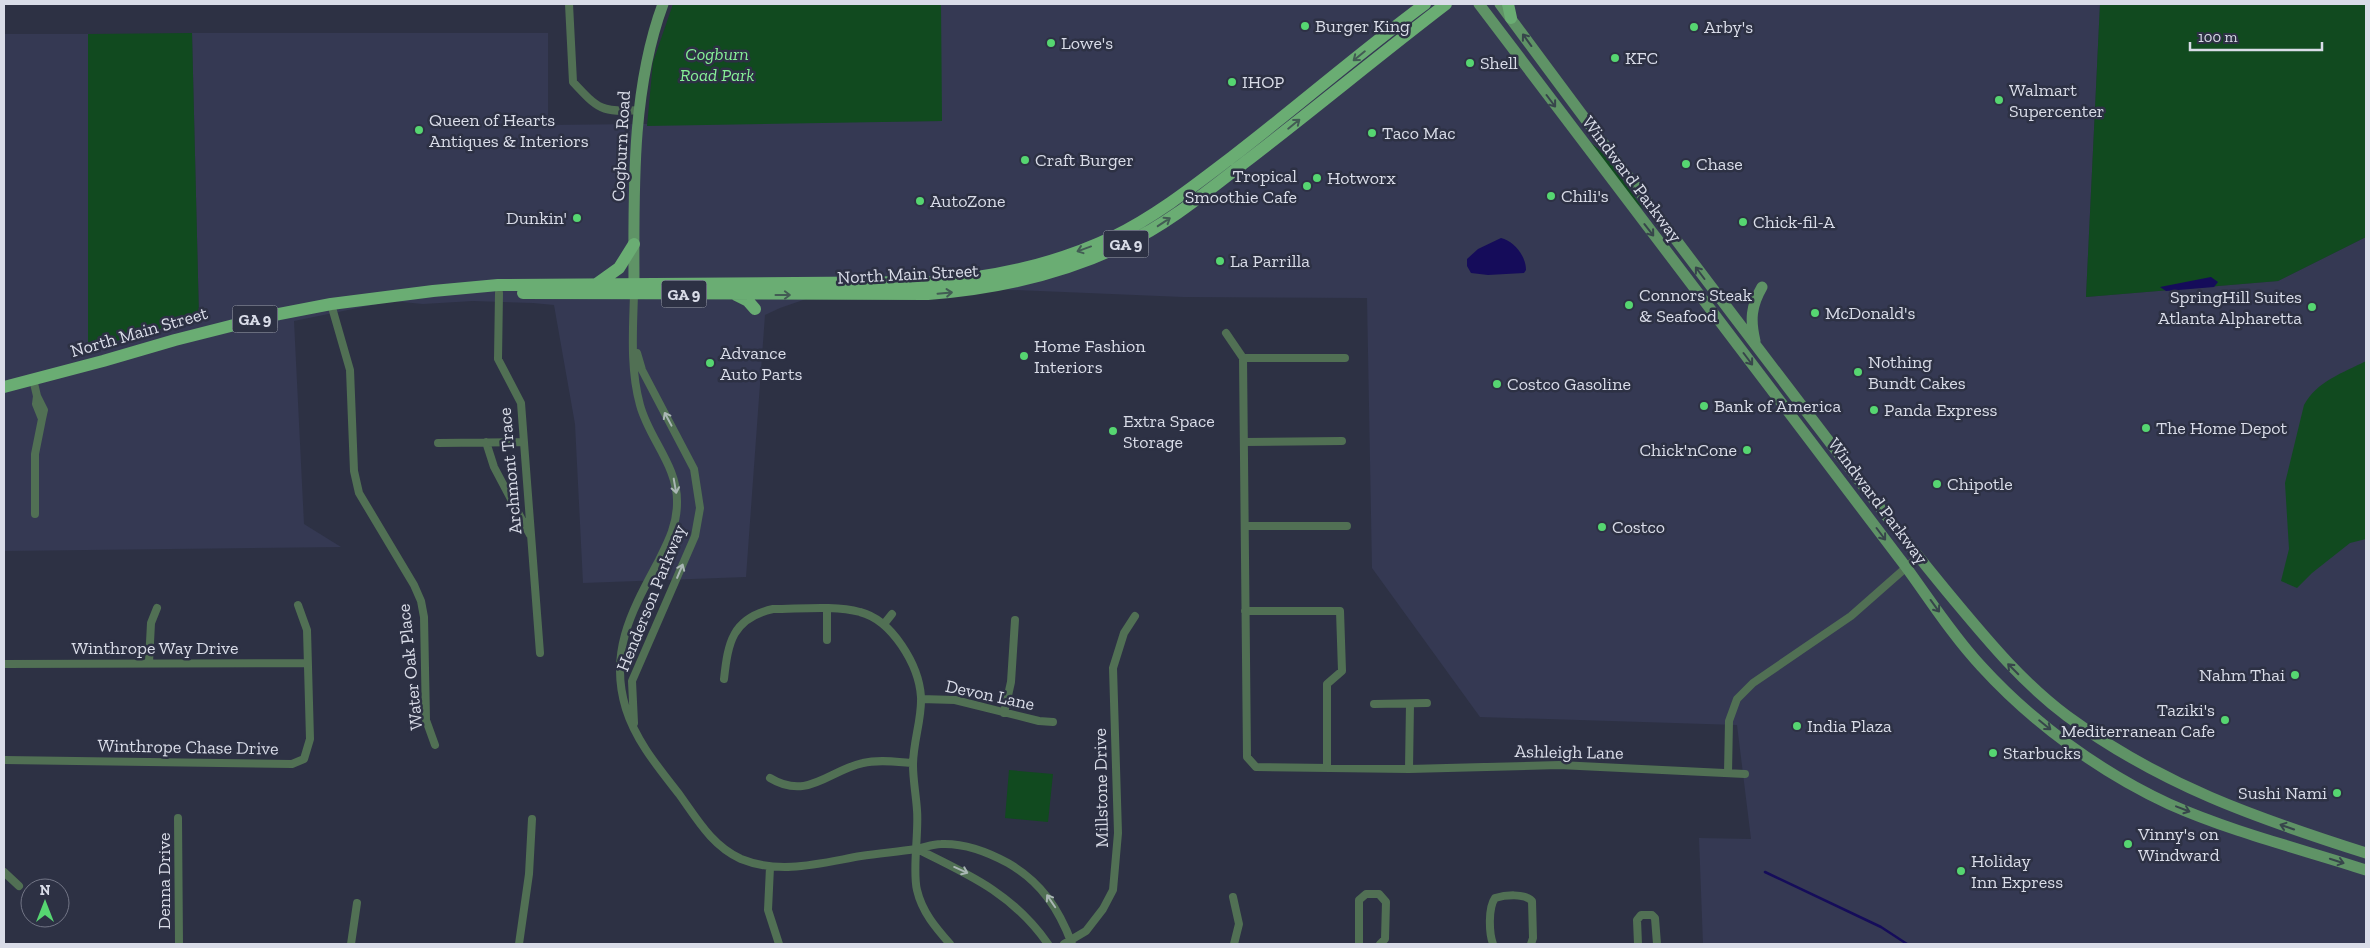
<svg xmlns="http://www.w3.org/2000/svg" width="2370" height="948" font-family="'Zilla Slab',serif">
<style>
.built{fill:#353953}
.green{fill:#114a1f}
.water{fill:#150c5a}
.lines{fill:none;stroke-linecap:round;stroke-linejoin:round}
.stream{stroke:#150c5a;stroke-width:2.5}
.street{stroke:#517054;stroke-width:8}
.secondary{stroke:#5f9366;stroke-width:11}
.primary{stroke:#6aad73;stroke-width:12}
.oneway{stroke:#37454b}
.oneway2{stroke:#425c54}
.oneway3{stroke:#a9b6b4}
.poi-dot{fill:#56d671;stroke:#2d3144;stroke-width:2}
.labels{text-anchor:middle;stroke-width:5;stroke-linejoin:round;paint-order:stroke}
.shield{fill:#2d3144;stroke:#a5a9b7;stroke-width:1}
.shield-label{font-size:16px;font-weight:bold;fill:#d9dce8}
.poi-label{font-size:18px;fill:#d9dce8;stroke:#2d3144;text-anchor:start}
.park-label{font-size:18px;font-style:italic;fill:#86f097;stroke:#2d3144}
.street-label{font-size:18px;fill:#d9dce8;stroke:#2d3144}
</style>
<rect width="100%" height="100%" fill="#2d3144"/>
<!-- built -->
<path class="built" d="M941,4H2100L2086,297L2278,281L2366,237V944H1703L1699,838L1751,839L1737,725L1480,717L1372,568L1367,298L1183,297L942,287L829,291L780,308L765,315L746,577L583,583L575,424L554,305L533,303L473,301L423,304L392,301L294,321L304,524L341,547L4,551V34H88V349L199,318L192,33H548V125L941,121Z"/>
<!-- green -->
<path class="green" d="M673,4H941L942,121L647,126L653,62Z
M2100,4H2366V237L2278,281L2086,297Z
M192,33L199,318L88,349V34Z
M1588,140L1605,155L1644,210L1630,197Z
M2366,361V539L2350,543L2312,573L2297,588L2281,581L2289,549L2285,483L2304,405C2317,381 2343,373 2366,361Z
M1009,770L1053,774L1048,822L1005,818Z"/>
<!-- water -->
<path class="water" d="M1501,238C1514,241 1526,256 1526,270L1524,273L1488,275L1471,273L1467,266V259L1478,249Z
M2211,277L2218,282L2214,287L2166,291L2160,287Z"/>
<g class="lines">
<!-- stream -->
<path class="stream" d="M1765,872L1881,927L1907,944"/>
<!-- street -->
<path class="street" d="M569,4L573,82C598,109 602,113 639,110
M499,293L498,359L521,403L540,653
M634,294C633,330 630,369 640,405C649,439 678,466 677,503C677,525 668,542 659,560C633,609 608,651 626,709C636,741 658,767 679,794C697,819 712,846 741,859C780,875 821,863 861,856C879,853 897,852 916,849C924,848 932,844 941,844C964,843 988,852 1008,863C1041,882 1059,909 1072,944
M331,304L350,370L354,471L359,493L414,585L421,601L424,617L426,720L435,745
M1226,333L1243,358L1247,757L1256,767L1409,769L1559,765L1745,774
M1243,358H1345
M33,379L37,396L44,410L42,419L36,404L37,396
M486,442L494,467L530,535
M1244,442L1342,441
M438,443L524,442
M35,514V454L42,419
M1245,526H1347
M1245,611H1340L1342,671L1327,684V768
M884,624L892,614
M827,640V609
M149,662L151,623L157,608
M4,664L307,663
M724,679C728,643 732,618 773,609C799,609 835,605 860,612C892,620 919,665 921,697C922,719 913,742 913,765C913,780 916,795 917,810C919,833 912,870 917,890C922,912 936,928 950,944
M921,699L955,700L1039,721L1053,722
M1374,704L1427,703
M1004,713L1011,682L1015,620
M634,723L632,681L695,536L700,508L694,469L642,370L637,353
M4,760L292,764L304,759L310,739L307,630L298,605
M1409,769L1410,704
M1728,773L1729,721L1737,699L1753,683L1851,616L1918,557
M770,778C808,801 829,770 863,763C879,759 897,762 913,763
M178,818L179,944
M917,849C970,875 1013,894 1048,944
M770,867L768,910L779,944
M4,872L19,886
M1233,897L1239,924L1234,944
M351,944L357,903
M519,944L529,874L532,819
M1064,944L1086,931L1103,909L1113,890L1118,833L1113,668L1124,633L1135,616
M1359,944V900L1366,894H1379L1386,902L1385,939L1380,944
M1493,944C1489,933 1488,908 1495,898C1505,895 1524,893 1532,901L1533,938L1531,944
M1638,944L1637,920L1641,915H1652L1655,918L1657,944"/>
<!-- secondary -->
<path class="secondary" d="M1479,4L1906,567C1930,600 1953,636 1981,666C2033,723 2100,772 2169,804C2232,832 2301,849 2366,870
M1500,4C1611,155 1724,304 1838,453C1876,503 1914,552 1954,600C1989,642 2023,683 2067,716C2161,785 2256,818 2366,853
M634,292C634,198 630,93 663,4
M1755,341C1750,320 1751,306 1762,287"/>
<!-- primary -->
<path class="primary" d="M1508,4L1511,18
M598,283L619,268L634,244
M523,293L928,294C996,289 1063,274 1125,244C1168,224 1206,192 1244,163C1312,111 1378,56 1446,4
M736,295L748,301L755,309
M4,387L103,361L175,340L274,315L331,304L433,291L498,285L930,282C992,278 1056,264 1113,237C1156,216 1194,186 1232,157C1297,107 1359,53 1425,4"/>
</g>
<!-- one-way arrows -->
<defs><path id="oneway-shaft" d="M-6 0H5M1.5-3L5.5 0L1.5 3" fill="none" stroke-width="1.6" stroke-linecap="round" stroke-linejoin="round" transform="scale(1.25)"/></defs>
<g class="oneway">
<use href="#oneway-shaft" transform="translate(1527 40) rotate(-126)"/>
<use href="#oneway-shaft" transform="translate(1551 101) rotate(53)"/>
<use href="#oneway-shaft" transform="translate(1649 230) rotate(52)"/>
<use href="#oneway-shaft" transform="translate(1700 273) rotate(-127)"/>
<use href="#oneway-shaft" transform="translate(1748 359) rotate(53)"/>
<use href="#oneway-shaft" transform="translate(1881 534) rotate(53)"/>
<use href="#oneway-shaft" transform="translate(1935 606) rotate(54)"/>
<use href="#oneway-shaft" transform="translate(2013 669) rotate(-135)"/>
<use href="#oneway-shaft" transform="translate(2045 725) rotate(39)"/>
<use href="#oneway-shaft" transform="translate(2183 809) rotate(21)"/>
<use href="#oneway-shaft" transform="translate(2287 827) rotate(-161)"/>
<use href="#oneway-shaft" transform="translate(2337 861) rotate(18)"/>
</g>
<g class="oneway2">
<use href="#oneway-shaft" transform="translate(1359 56) rotate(141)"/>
<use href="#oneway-shaft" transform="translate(1294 124) rotate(-39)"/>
<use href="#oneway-shaft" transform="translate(1164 222) rotate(-33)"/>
<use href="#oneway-shaft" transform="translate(1084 249) rotate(160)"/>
<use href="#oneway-shaft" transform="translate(945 293) rotate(-5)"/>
<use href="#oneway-shaft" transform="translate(783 295)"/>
</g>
<g class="oneway3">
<use href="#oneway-shaft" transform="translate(668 419) rotate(-118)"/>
<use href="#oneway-shaft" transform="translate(675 486) rotate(80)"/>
<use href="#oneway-shaft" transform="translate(680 571) rotate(-67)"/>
<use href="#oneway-shaft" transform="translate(961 870) rotate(24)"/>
<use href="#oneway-shaft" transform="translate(1051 901) rotate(-124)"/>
</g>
<!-- markers -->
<g class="poi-dot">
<circle cx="1305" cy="26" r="5"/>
<circle cx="1694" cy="27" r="5"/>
<circle cx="1051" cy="43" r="5"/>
<circle cx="1615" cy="58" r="5"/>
<circle cx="1470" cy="63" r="5"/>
<circle cx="1232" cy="82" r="5"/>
<circle cx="1999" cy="100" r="5"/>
<circle cx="419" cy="130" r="5"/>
<circle cx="1372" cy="133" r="5"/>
<circle cx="1025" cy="160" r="5"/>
<circle cx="1686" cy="164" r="5"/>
<circle cx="1317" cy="178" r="5"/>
<circle cx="1307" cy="186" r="5"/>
<circle cx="1551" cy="196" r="5"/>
<circle cx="920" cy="201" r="5"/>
<circle cx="577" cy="218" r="5"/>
<circle cx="1743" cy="222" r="5"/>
<circle cx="1220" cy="261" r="5"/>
<circle cx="1629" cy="305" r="5"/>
<circle cx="2312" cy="307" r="5"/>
<circle cx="1815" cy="313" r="5"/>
<circle cx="1024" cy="356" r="5"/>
<circle cx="710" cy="363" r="5"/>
<circle cx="1858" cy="372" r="5"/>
<circle cx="1497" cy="384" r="5"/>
<circle cx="1704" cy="406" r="5"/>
<circle cx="1874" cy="410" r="5"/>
<circle cx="2146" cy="428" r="5"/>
<circle cx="1113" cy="431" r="5"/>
<circle cx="1747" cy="450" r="5"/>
<circle cx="1937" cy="484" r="5"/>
<circle cx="1602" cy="527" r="5"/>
<circle cx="2295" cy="675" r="5"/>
<circle cx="2225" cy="720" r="5"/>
<circle cx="1797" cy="726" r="5"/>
<circle cx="1993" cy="753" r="5"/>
<circle cx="2337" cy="793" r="5"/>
<circle cx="2128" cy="844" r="5"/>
<circle cx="1961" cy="871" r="5"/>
</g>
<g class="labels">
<!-- shield labels -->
<g class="shield">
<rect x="1103.5" y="230.5" width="45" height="27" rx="4"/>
<rect x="661.5" y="280.5" width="45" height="27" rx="4"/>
<rect x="232.5" y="305.5" width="45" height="27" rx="4"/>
</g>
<g class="shield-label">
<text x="1126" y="250">GA 9</text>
<text x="684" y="300">GA 9</text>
<text x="255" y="325">GA 9</text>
</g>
<!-- poi labels -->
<g class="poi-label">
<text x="1315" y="32">Burger King</text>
<text x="1704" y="33">Arby's</text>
<text x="1061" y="49">Lowe's</text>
<text x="1625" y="64">KFC</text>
<text x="1480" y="69">Shell</text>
<text x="1242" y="88">IHOP</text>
<text x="2009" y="96">Walmart<tspan x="2009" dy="21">Supercenter</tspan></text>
<text x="429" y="126">Queen of Hearts<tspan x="429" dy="21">Antiques &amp; Interiors</tspan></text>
<text x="1382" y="139">Taco Mac</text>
<text x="1035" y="166">Craft Burger</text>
<text x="1696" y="170">Chase</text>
<text x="1297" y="182" text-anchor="end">Tropical<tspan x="1297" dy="21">Smoothie Cafe</tspan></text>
<text x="1327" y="184">Hotworx</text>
<text x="1561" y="202">Chili's</text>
<text x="930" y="207">AutoZone</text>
<text x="567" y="224" text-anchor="end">Dunkin'</text>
<text x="1753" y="228">Chick-fil-A</text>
<text x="1230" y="267">La Parrilla</text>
<text x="1639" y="301">Connors Steak<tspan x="1639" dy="21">&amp; Seafood</tspan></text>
<text x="2302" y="303" text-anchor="end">SpringHill Suites<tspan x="2302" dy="21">Atlanta Alpharetta</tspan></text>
<text x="1825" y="319">McDonald's</text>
<text x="1034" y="352">Home Fashion<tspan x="1034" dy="21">Interiors</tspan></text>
<text x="720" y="359">Advance<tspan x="720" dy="21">Auto Parts</tspan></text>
<text x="1868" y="368">Nothing<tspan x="1868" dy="21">Bundt Cakes</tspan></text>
<text x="1507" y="390">Costco Gasoline</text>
<text x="1714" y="412">Bank of America</text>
<text x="1884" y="416">Panda Express</text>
<text x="1123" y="427">Extra Space<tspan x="1123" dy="21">Storage</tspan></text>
<text x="2156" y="434">The Home Depot</text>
<text x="1737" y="456" text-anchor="end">Chick'nCone</text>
<text x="1947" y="490">Chipotle</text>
<text x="1612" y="533">Costco</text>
<text x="2285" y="681" text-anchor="end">Nahm Thai</text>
<text x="2215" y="716" text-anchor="end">Taziki's<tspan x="2215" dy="21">Mediterranean Cafe</tspan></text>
<text x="1807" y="732">India Plaza</text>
<text x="2003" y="759">Starbucks</text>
<text x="2327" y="799" text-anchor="end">Sushi Nami</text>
<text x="2138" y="840">Vinny's on<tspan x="2138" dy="21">Windward</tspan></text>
<text x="1971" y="867">Holiday<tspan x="1971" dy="21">Inn Express</tspan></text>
</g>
<!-- park labels -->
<g class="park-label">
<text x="717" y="60">Cogburn<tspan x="717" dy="21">Road Park</tspan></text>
</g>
<!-- street labels -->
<g class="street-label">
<text transform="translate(621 146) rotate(-87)" y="6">Cogburn Road</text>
<text transform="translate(1632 179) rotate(53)" y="6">Windward Parkway</text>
<text transform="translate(908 274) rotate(-3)" y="6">North Main Street</text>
<text transform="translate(139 332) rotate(-16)" y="6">North Main Street</text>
<text transform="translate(510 471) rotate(-95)" y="6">Archmont Trace</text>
<text transform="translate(1878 501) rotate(53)" y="6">Windward Parkway</text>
<text transform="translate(651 598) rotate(-68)" y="6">Henderson Parkway</text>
<text x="155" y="654">Winthrope Way Drive</text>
<text transform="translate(410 667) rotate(-96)" y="6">Water Oak Place</text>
<text transform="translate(990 695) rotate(12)" y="6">Devon Lane</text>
<text transform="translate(188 747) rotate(1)" y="6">Winthrope Chase Drive</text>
<text transform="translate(1569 752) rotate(1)" y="6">Ashleigh Lane</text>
<text transform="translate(1101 788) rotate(-91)" y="6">Millstone Drive</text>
<text transform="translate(164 881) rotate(-90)" y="6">Denna Drive</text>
</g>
</g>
<!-- border -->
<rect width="2370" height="948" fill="none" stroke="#d9dce8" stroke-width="10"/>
<!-- north arrow -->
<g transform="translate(45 903)"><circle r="24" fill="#2d3144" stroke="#727586"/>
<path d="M0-4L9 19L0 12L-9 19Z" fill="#56d671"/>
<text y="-8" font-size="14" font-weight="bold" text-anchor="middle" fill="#d9dce8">N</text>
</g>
<!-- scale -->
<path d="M2190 42v8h132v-8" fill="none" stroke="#d9dce8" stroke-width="2.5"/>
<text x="2198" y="42" font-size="15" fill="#d9dce8" stroke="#2d3144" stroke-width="4" paint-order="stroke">100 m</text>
</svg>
